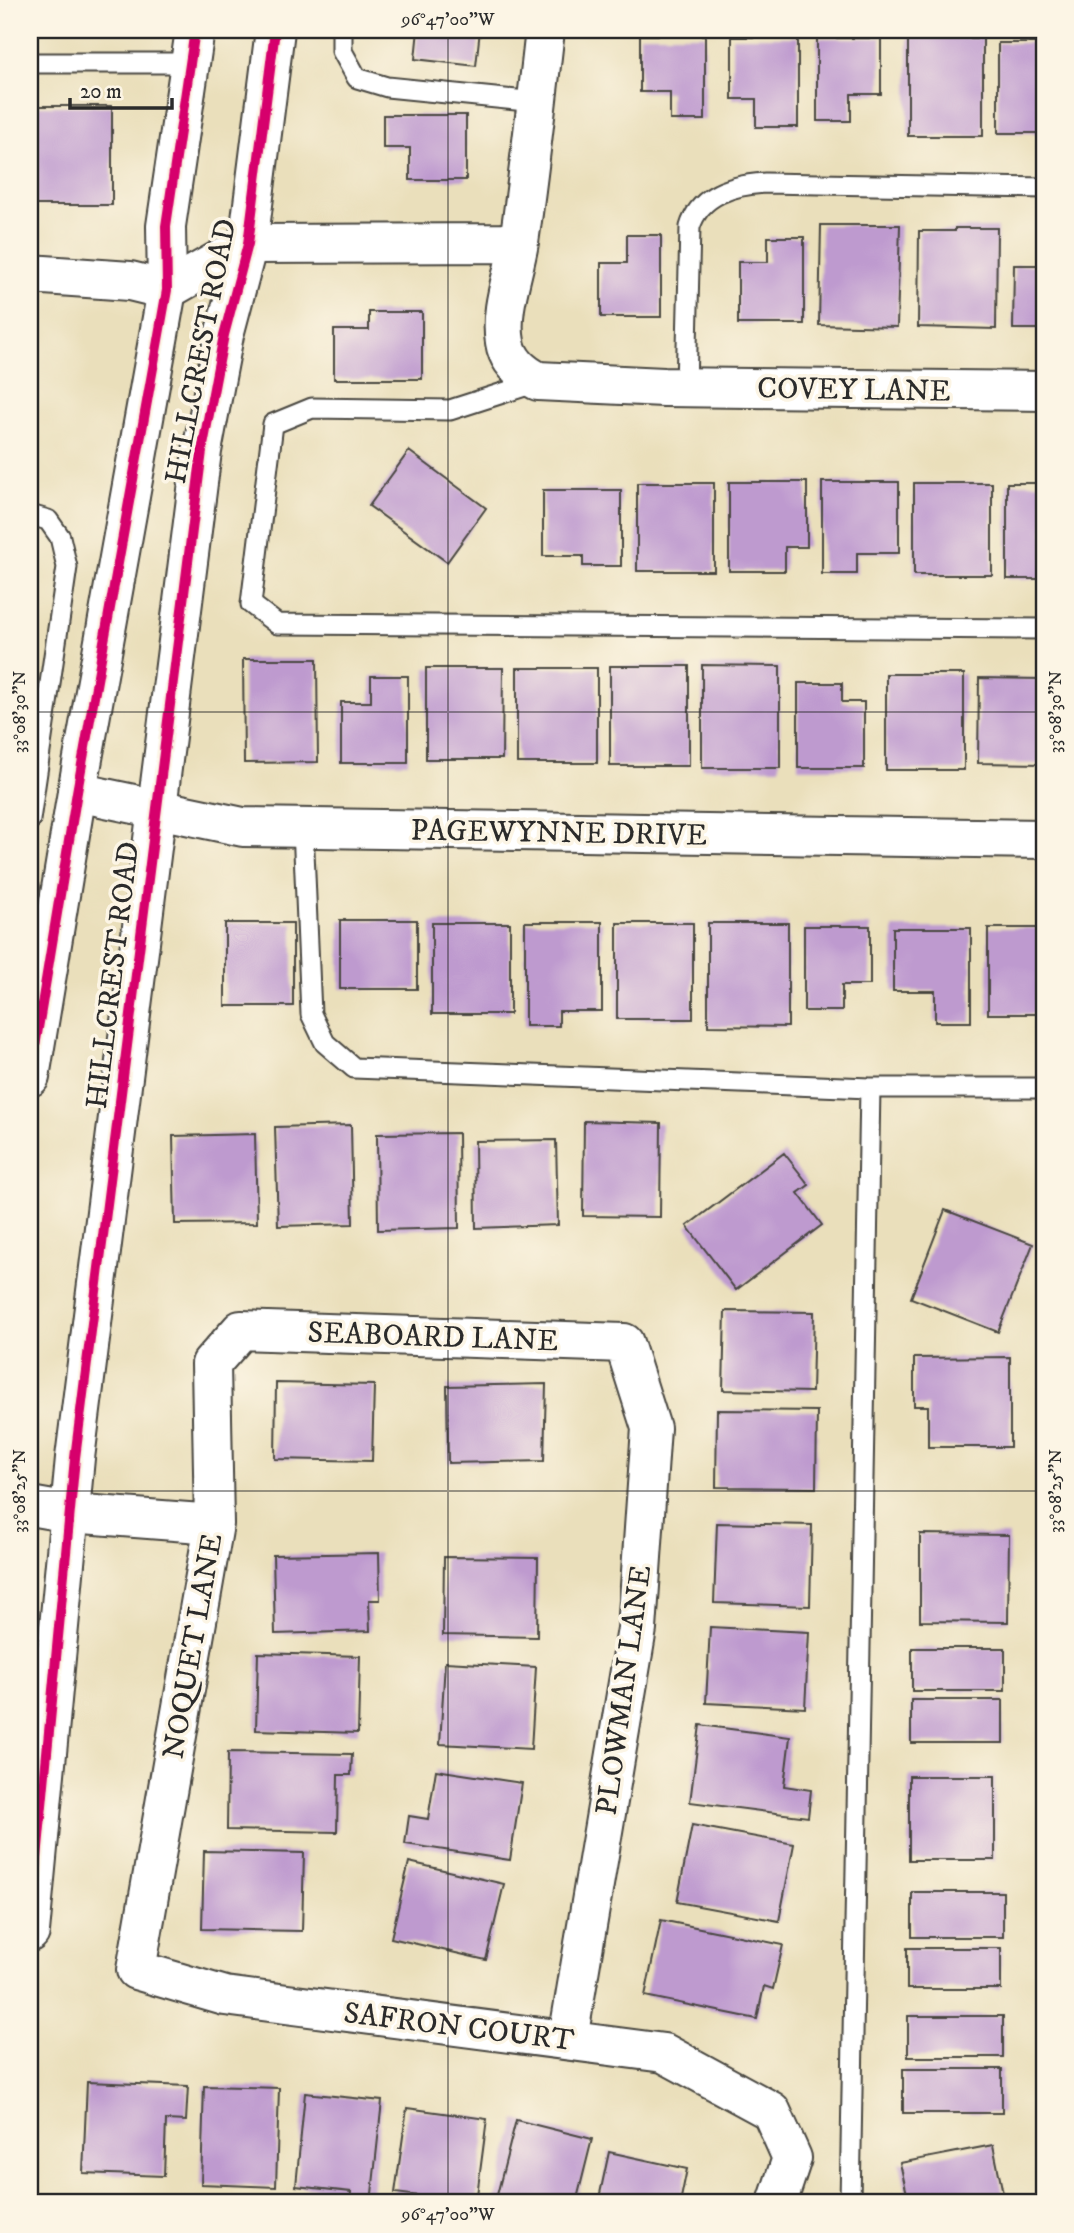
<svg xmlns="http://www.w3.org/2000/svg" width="1074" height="2233" font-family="'IM FELL DW Pica',serif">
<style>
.building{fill:#be9acf}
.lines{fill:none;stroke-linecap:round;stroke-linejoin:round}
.service-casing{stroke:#484641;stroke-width:23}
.minor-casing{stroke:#484641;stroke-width:42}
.secondary-casing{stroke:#484641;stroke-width:42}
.service{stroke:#fff;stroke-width:19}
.minor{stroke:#fff;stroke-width:38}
.secondary{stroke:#fff;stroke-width:38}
.cycleway-casing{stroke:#fcf5e5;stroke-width:15}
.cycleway{stroke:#d6006c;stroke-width:10}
.ticks{fill:none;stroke:#2b2b2b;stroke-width:2;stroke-opacity:0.45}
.labels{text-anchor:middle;stroke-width:7;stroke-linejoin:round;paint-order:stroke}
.street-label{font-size:30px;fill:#2b2b2b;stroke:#fcf5e5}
.neatline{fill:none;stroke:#2b2b2b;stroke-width:2.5}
.ticks-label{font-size:18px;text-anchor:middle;fill:#2b2b2b}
</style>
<rect width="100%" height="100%" fill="#fcf5e5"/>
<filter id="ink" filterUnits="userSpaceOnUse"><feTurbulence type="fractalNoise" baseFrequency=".0143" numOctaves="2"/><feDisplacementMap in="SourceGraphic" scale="14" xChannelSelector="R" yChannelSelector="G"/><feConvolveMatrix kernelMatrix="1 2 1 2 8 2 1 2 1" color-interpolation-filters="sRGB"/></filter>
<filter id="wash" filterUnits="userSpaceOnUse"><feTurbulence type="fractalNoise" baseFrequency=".00686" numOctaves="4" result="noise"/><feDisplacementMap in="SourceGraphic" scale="28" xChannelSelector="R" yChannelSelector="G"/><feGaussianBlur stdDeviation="1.57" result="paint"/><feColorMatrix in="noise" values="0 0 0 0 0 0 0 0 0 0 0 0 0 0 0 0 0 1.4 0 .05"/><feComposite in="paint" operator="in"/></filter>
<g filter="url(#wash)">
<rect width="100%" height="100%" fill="#eadfbb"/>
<g id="blocks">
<!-- building -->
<path class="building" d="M418,30H480L476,66L415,59Z
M640,35H705V120H670V92H640Z
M732,37H798V127H756V99H732Z
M817,38H881V94H851V121H817Z
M908,38H983V136H908Z
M998,43H1044V133H998Z
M35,106H112V205H35Z
M383,115H466V180H410V148H383Z
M821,225H900L897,327L819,325Z
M955,228H997L996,329L918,327L919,231H955Z
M627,235H661V317H601V263H627Z
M768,237H804V324H738V262H768Z
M1014,265H1044V329H1013Z
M369,312H422V379H334V330H369Z
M409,451L486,508L447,562L369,506Z
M729,482H807V547H785V571H729Z
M822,482H899V553H857V574H822Z
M637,483H714V571H637Z
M914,483H992V575H914Z
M1007,483H1044V579H1007Z
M543,490H621V566H583V556H543Z
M243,659H317L318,762L244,763Z
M702,665L780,666V768H702Z
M610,666H689V766H610Z
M426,668H503L502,759H426Z
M517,668H597V763H517Z
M886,674H964V770H886Z
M371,676H408V763H341V702H371Z
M979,678L1044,679V764L978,763Z
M798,683H842V702H864V768H798Z
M340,920H417V989H340Z
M525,922H602V1011H559V1026H525Z
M225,923H293V1006H225Z
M432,923H510V1014H432Z
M617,923H693V1019H617Z
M708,923H788V1027L708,1026Z
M804,926H870V985H842V1011H804Z
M893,928H971V1022H935V991H893Z
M988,928H1044V1014H988Z
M584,1121L661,1123L660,1217L583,1216Z
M351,1125L353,1224L278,1226L275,1127Z
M458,1133L459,1228L378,1230L377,1134Z
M255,1134L257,1223L175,1224L173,1136Z
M556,1140L558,1225L476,1228L475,1141Z
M784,1153L809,1185L798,1193L822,1225L736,1290L687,1226Z
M945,1210L1033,1244L998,1332L911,1298Z
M725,1311L814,1312L812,1392L723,1390Z
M1010,1357V1447H928V1406H914V1358Z
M276,1383L374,1385L372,1461L275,1459Z
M546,1384L544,1461L448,1463L447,1386Z
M717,1410L817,1411L816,1488L716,1487Z
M717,1523L812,1525L810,1606L714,1603Z
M920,1534L1009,1535L1008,1622L920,1621Z
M379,1553L380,1600H369L370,1631L275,1634L273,1555Z
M444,1557L538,1558L537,1637L443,1635Z
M710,1627L809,1632L805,1708L706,1703Z
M912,1648H1005V1691H912Z
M258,1653L360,1656L358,1733L256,1730Z
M445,1662L536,1667L531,1749L440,1744Z
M911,1700H1003V1743H911Z
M700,1725L790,1737L784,1786L811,1790L808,1817L690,1802Z
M228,1752L352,1754L351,1775H338L337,1832L227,1830Z
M436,1770L522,1783L510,1860L405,1844L409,1816L428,1819Z
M909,1776H995V1860H909Z
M692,1825L794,1844L779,1921L677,1902Z
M204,1851L304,1853L302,1931L202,1929Z
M409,1862L504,1884L486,1960L391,1938Z
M912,1892H1003V1937H912Z
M661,1920L783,1945L773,1989L764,1986L757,2019L645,1996Z
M907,1948H1001V1989H907Z
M908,2016H1003V2057H908Z
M903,2069H1002V2113H903Z
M87,2082L188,2086L186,2121L166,2120L164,2176L83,2173Z
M204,2086L279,2088L276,2187L201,2184Z
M305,2093L382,2101L371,2203H350L351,2192L296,2186Z
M407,2108L487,2119L476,2203L395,2193Z
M516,2120L592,2139L576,2203H495Z
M993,2145L1005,2203H909L900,2163Z
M609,2152L687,2169L680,2203H598Z"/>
</g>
</g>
<g filter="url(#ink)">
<use href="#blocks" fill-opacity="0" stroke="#484641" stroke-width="2"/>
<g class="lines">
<defs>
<path id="service" d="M342,30V51L357,78L387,87L536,102
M30,63H190
M537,382L450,410L312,408L273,424L251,604L277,624L1044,629
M686,387L690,227C700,194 733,185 765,183L1044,188
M30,515L48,520L60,537L67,567L30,820
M303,828L311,1014L325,1043L354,1068L870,1088H1044
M850,2203L870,1088"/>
<path id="minor" d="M545,30C537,100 529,172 519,242C514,274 499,310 505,342C508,361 522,373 538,381L664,387L1044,391
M30,274L130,281L167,290L248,244L518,243
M77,792L243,827L1044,839
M30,1506L70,1513L214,1524
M568,2039L637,1629L651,1428L624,1343L241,1330L211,1364L214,1524L136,1970L225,1996L664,2053L771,2111L792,2158L777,2203"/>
<path id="secondary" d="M30,1077L77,792L167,290L166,226L195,30
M30,1932L75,1458L202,451L224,335L248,244L275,30"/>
</defs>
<!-- service casing -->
<use href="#service" class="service-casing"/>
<!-- minor casing -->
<use href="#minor" class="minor-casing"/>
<!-- secondary casing -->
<use href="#secondary" class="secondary-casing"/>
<!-- service -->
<use href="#service" class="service"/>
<!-- minor -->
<use href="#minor" class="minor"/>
<!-- secondary -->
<use href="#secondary" class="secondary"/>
<defs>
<path id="cycleway" d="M30,1077L77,792L167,290L166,226L195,30
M30,1932L75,1458L202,451L224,335L248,244L275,30"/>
</defs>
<!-- cycleway casing -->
<use href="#cycleway" class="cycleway-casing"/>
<!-- cycleway -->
<use href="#cycleway" class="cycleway"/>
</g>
</g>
<!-- ticks -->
<path class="ticks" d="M448,30V2203M30,712H1044M30,1491H1044"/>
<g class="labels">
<!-- street labels -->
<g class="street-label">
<text transform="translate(200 351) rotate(-79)" y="10">HILLCREST ROAD</text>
<text transform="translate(854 389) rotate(1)" y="10">COVEY LANE</text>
<text transform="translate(559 832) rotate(1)" y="10">PAGEWYNNE DRIVE</text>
<text transform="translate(112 975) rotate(-83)" y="10">HILLCREST ROAD</text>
<text transform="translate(433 1336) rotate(2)" y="10">SEABOARD LANE</text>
<text transform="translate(192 1646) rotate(-80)" y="10">NOQUET LANE</text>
<text transform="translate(623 1690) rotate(-82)" y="10">PLOWMAN LANE</text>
<text transform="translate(459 2026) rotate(7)" y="10">SAFRON COURT</text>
</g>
</g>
<!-- margin -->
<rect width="1074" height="2233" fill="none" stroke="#fcf5e5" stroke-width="77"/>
<!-- scale -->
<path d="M70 98v10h102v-10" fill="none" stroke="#2b2b2b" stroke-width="3.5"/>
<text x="80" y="98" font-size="21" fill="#2b2b2b" stroke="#fcf5e5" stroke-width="5" paint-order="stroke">20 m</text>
<rect x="38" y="38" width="998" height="2156" class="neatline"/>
<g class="ticks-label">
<text x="448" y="25">96°47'00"W</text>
<text transform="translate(19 712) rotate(-90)" y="6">33°08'30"N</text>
<text transform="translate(1055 712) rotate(-90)" y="6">33°08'30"N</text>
<text transform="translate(19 1491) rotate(-90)" y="6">33°08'25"N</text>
<text transform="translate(1055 1491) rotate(-90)" y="6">33°08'25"N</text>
<text x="448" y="2220">96°47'00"W</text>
</g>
</svg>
